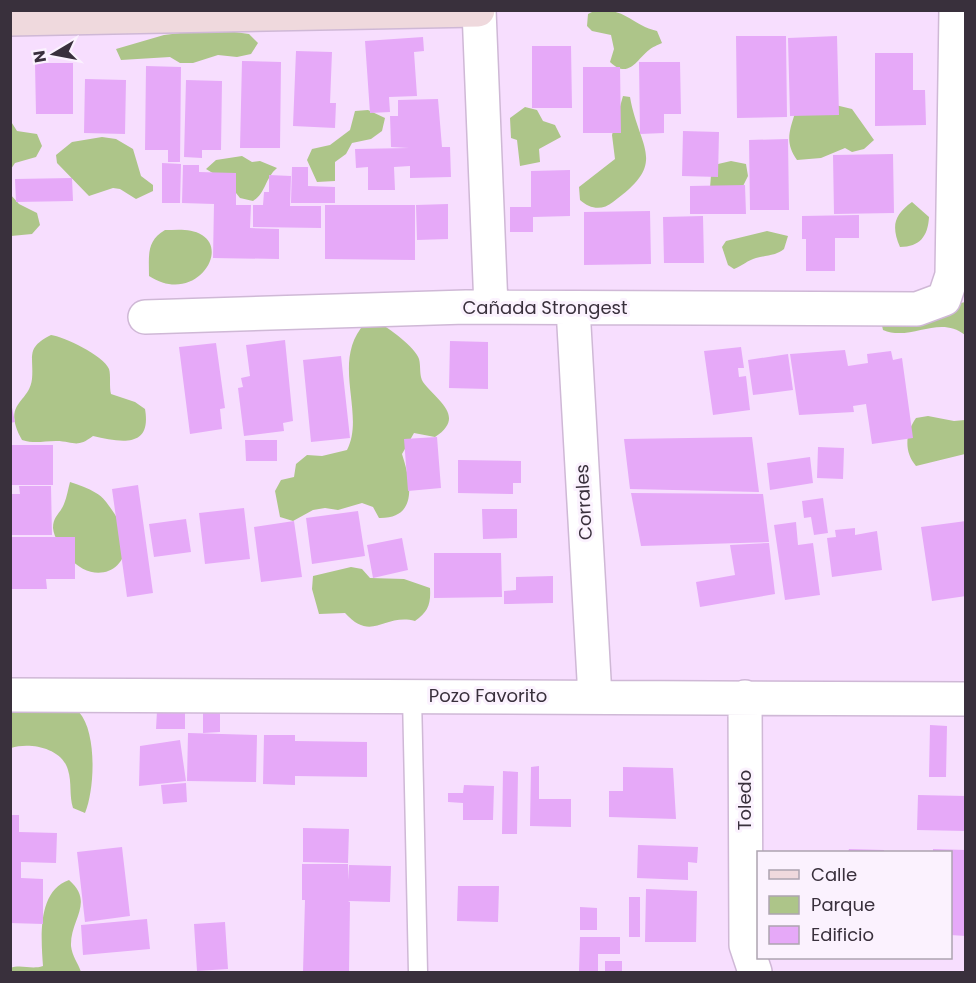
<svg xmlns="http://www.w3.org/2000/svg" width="976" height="983" font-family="Poppins,sans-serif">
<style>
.green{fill:#adc589}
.building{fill:#e6a9f8}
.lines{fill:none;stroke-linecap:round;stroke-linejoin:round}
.lane-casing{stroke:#cfb8d6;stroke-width:21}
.street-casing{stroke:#cfb8d6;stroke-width:36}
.secondary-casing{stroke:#cfb8d6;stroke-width:36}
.lane{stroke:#fff;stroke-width:18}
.street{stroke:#fff;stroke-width:33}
.secondary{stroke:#efd9dd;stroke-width:33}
.labels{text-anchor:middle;stroke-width:6;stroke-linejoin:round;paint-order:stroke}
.street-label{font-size:18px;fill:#39303c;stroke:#fbf2fe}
</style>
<rect width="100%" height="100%" fill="#f7defe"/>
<!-- green -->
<path class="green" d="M594,11C624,6 630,24 657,31L662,43C658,45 652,47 649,50C637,59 629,80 610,62L614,49L611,35L592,31L587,26L588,14Z
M213,29L249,34L258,43L251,54L237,57L218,55L193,63H180L170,57L121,60L116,49L164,35Z
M623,96L630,97C639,149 669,162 613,202C602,211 590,209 580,200L579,187L615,159L612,135Z
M827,103L852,109L874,140L864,149L852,152L845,148L821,158L797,160C785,143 789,132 795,113Z
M525,107L537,110L543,121L555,125L561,137L539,149L540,162L520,166L517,140L511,138L510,118Z
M368,110L385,118L382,131L371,139L352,143L346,154L335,162V181L317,182L307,160L312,149L330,145L350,130L355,111Z
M10,120L17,131L37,134L42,146L36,157L15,163L11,169Z
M102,137L116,139L133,149L141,176L153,185V191L136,199L120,189L113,188L89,196L57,163L56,155L72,142Z
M242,156L252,162L260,161L277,168C265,178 266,193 253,201L240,198L236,193V187L206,169L216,160Z
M731,161L746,164L748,176L742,188H710L711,175L718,164Z
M10,194L19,204L37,213L40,225L32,234L11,236Z
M912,202L929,217C928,236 920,247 900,247C891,226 894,215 912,202Z
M165,230C177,230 191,228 202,235C230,252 193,305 149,276C149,256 146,241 165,230Z
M767,231L788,236L784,249C775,256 767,255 756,258C748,260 742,266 734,269L728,265L722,247L726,241Z
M965,302V335C939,314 911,342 883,330L880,317L929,311Z
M377,322C388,327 416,348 419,359C421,366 419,376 423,382C436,400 467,416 435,437L414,433L402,454C410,479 420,519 379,518L373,507L362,503L338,510L325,508L313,510L293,521L280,517L275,491L281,480L294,477L296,464L307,455L322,456L347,450C366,413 330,362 365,323Z
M51,335C63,336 104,356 109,369C111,375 109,387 111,394L135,402L145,409C152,449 120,442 93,436C76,449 74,441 56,441C43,441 35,444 22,440C1,402 29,404 32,379C34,356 25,348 51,335Z
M928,416L954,421L965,420V454L916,466C904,452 905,434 916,418Z
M70,482C79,485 88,488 96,493C104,497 109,506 114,513C148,564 97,593 68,556C62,547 54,539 53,528C53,516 60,514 64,504C67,497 68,489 70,482Z
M351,567L362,569L370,578L404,579L430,588C431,604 428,612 415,621C384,613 372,643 345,613L319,614L312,589L313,576Z
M11,706L79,712C97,732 95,789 85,813L73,808C69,795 72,783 68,770C62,748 30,742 11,748Z
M69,880C95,903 70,919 71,946C72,956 78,963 81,972H11L10,968C22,964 31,970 43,966C41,938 37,891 69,880Z"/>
<!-- building -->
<path class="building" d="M736,36H786L787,117L737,118Z
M837,36L839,115L790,116L788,38Z
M423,37L424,51L414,52L417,96L389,97L390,112L370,113L365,41Z
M532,46H571L572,108H532Z
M296,51L332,52L330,103H336L335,128L293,126Z
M875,53H913V90H925L926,125L875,126Z
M242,61L281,62L280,148H240Z
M639,62H680L681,114H664V133L640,134Z
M35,63H73V114H36Z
M146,66L181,67L180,162H168V150H145Z
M583,67H620L621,133H583Z
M85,79L126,80L125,134L84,133Z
M186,80L222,81L221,150H202V158L184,157Z
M438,99L442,147H450L451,177L410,178V166L394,167L395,190H368V158V167L356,168L355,149L409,148L391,147L390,116H398V100Z
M683,131L719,132L718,177L682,176Z
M788,139L789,210H750L749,140Z
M893,154L894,213L834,214L833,155Z
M162,163L181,164L180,203H162Z
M183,165H199V172L236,173V205H251L250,228L279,229V259L213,258L214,204L182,203Z
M292,167H308V186L335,187V203H291Z
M570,170V216L533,217V232H510V207H531V171Z
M269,175L291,176L290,206H321V228L253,227V205H263L264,192H269Z
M72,178L73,201L16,202L15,179Z
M745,185L746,214H690V186Z
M448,204V239L417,240L416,205Z
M325,205H415V260L325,259Z
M650,211L651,264L584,265V212Z
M859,215V238H835V271H806V239H802V216Z
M703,216L704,263H664L663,217Z
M285,340L293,421L283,423L284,431L244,436L238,388L243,387L241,378L250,376L246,345Z
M450,341L488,342V389L449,388Z
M216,343L225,408L220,409L222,429L190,434L179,347Z
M741,347L744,368H738L739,377L746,376L750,410L713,415L704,351Z
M845,350L848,366L868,363L867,354L891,351L893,360L902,358L913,438L872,444L866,404L853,406L854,412L799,415L790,354Z
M788,354L793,390L753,395L748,360Z
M341,356L350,438L311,442L303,360Z
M10,398L15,422L10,423Z
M437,437L441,488L408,491L404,439Z
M752,437L759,492L630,489L624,439Z
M245,440H277V461H246Z
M10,445H53V485H10Z
M818,447L844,448L843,479L817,478Z
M810,457L813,483L770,490L767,463Z
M458,460L521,461V483H513V494L458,493Z
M138,485L153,593L127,597L112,489Z
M19,486H51L52,535H10V494H20Z
M631,493L763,494L769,542L641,546Z
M823,498L828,533L814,535L811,517L804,518L802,501Z
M244,508L250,559L205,564L199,513Z
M482,509H517V538L483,539Z
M358,511L365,556L312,564L306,518Z
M186,519L191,552L154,557L149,524Z
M294,521L302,577L261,582L254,527Z
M966,521V596L932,601L921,527Z
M796,522L798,545L813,543L820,595L785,600L774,525Z
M855,528V535L877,531L882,570L832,577L827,538L836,537L835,530Z
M10,537H75V579H46L47,589H10Z
M402,538L408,570L373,578L367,545Z
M769,543L775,594L700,607L696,582L735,575L730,545Z
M434,553H501L502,597L434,598Z
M553,576V603L504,604V591L516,590V577Z
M157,711H185V729H156Z
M203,711H220V732L203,733Z
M930,725L947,726L946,777H929Z
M188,733L257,735L256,782L187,781Z
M264,735H295V741L367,742V777L295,776V785L263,784Z
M180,740L186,781L139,786L140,746Z
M539,766V799H571V827L530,826L531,767Z
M623,767L673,768L676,819L609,817V791H623Z
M503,771L518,772L517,834H502Z
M186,783L187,802L163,804L161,785Z
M464,785L494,786L493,820H463V803L448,802V793H463Z
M918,795L966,796V831L917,830Z
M10,815H19V832L57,833L56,863L21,862V878L43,879V924L10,923Z
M303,828L349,829L348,863L303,862Z
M638,845L698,847L697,863L688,862V880L637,878Z
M122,847L130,916L85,922L77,852Z
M849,849L884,850V852H848Z
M933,849L966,850V936L950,935V852H933Z
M302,864H348V880L349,865L391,866L390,902L348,901L350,902L349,972H303L305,900H302Z
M458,886H499L498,922L457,921Z
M646,889L697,891L696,942H645Z
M629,897H640V937H629Z
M580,907L597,908V930H580Z
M147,919L150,949L83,955L81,925Z
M225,922L228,969L197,971L194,924Z
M580,937H620V954H598V972L579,971Z
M605,961H622V972H605Z"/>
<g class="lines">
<defs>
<path id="lane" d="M412,696L418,972"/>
<path id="street" d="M479,10L491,307
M573,308L595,697
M145,317L466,307L917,309L944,299L952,275L956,10
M10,695L966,699
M745,697L746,945L755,972"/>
<path id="secondary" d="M10,19L478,10"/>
</defs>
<!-- lane casing -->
<use href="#lane" class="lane-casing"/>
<!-- street casing -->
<use href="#street" class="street-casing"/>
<!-- secondary casing -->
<use href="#secondary" class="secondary-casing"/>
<!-- lane -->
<use href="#lane" class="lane"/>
<!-- street -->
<use href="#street" class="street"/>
<!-- secondary -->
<use href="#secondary" class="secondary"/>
</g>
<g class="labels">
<!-- street labels -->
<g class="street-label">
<text x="545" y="314">Cañada Strongest</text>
<text transform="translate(584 502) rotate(-93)" y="6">Corrales</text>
<text x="488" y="702">Pozo Favorito</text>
<text transform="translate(745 800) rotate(-90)" y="6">Toledo</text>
</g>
</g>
<!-- border -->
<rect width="976" height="983" fill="none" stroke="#39303c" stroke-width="24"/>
<!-- legend -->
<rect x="757" y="851" width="195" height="108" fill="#fbf2fe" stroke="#ada4b0" stroke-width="1.5"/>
<rect x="769" y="870" width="30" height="9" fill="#efd9dd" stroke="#ada4b0" stroke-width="1.5"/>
<text x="811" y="881" font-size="18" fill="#39303c">Calle</text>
<rect x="769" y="896" width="30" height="18" fill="#adc589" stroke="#ada4b0" stroke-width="1.5"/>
<text x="811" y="911" font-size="18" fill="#39303c">Parque</text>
<rect x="769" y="926" width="30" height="18" fill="#e6a9f8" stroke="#ada4b0" stroke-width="1.5"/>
<text x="811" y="941" font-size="18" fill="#39303c">Edificio</text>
<!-- north arrow -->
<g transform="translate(54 54) rotate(260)" stroke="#fbf2fe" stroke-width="4.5" paint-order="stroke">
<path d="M0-4.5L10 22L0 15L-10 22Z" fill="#39303c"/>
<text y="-9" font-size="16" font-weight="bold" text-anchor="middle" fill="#39303c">N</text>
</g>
</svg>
